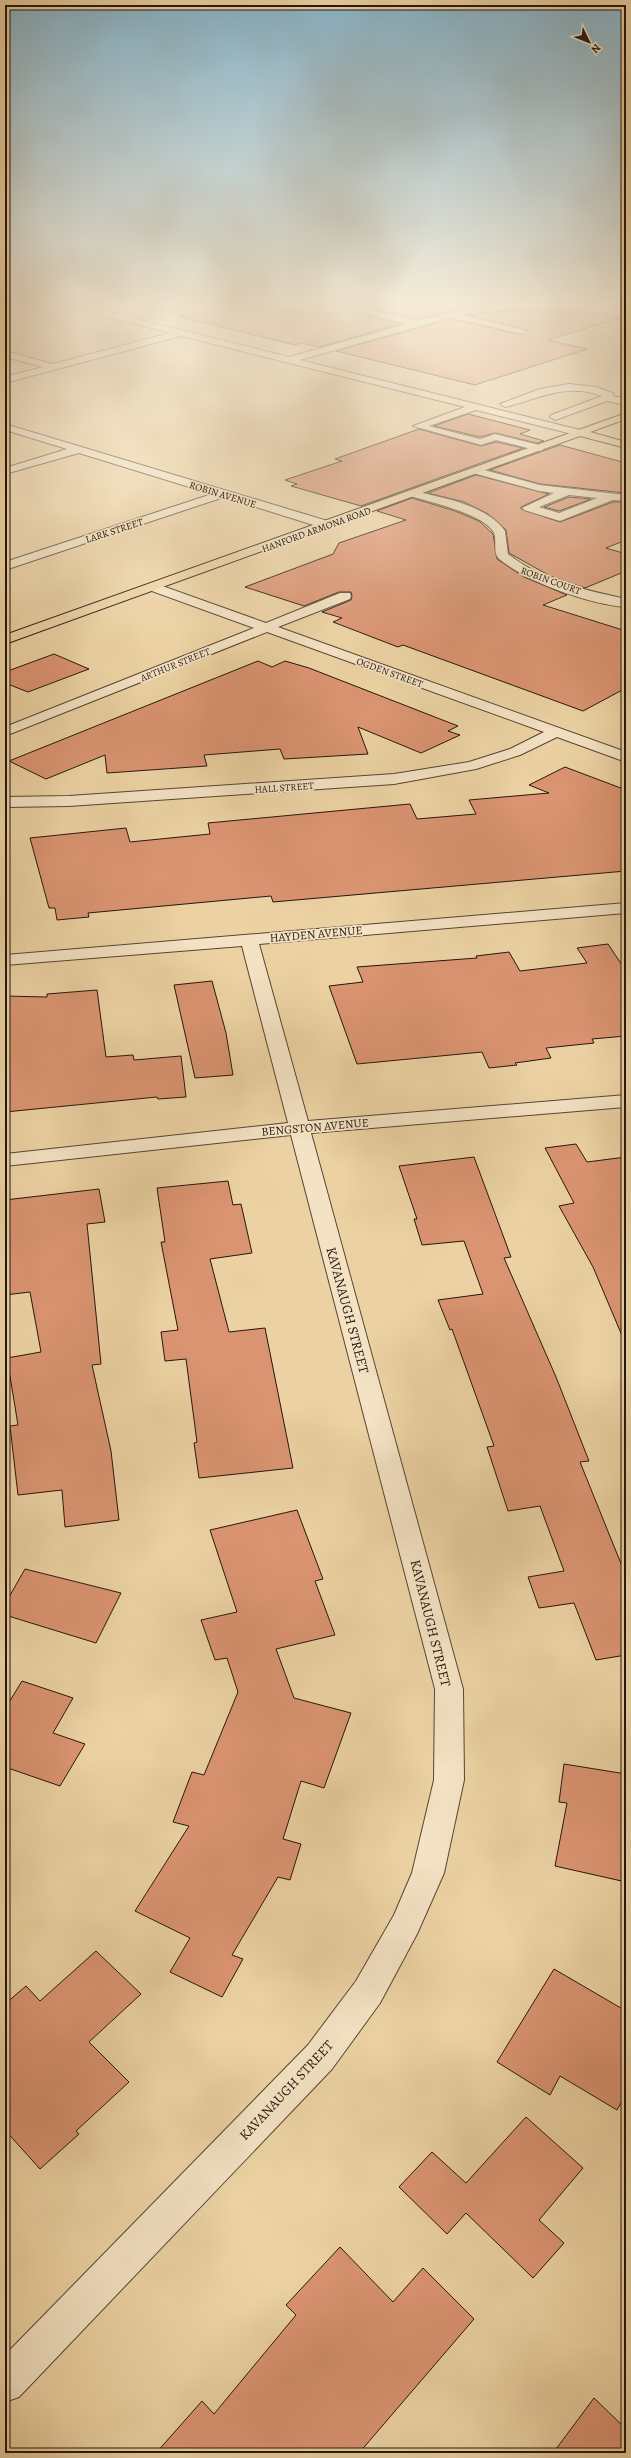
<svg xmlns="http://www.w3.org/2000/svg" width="631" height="2458" font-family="Alegreya,serif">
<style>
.building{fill:#db9472;stroke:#24160e}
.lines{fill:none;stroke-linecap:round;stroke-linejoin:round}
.minor-casing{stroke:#564533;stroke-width:2}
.major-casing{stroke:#24160e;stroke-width:2}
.minor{fill:#f3e2c3;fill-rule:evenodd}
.major{fill:#ecd2a3;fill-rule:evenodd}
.labels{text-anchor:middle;stroke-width:3.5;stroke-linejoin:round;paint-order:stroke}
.far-street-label{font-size:10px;fill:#24160e;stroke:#f3e2c3}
.street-label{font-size:12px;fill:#24160e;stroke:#f3e2c3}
.near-street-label{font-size:14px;fill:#24160e;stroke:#f3e2c3}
</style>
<rect width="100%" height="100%" fill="#ecd2a3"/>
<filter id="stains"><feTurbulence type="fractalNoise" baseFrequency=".005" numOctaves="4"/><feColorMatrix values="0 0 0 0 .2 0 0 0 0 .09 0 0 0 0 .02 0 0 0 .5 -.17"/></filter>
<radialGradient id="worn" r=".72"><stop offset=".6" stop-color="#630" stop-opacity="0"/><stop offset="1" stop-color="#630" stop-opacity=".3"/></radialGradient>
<!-- building -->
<path class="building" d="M172,302H315L401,324L319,347L301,343L295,345L181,317L184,316L170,313Z
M341,302H512L484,304L417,319Z
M571,302H626V308Z
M544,310L624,317L548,340L587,349L475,385L336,351L451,319L523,335L528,330L469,315L503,311Z
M468,414L530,430L520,434L544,441L537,443L495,433L480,437L434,426Z
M419,429L481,446L496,442L523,448L361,506L291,486L297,484L285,480L342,461L335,459Z
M560,445L626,463V493L540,484L490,470Z
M476,475L549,494L521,507V509L560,522L613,502H626V540L606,548L626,554V571L585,588L550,576L509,553L506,530L488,514L464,502L428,493Z
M569,497L591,499L559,511L544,507Z
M412,498L455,511L479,521L493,534L497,559L524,577L567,595L543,605L626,631V688L583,711L403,645L398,647L333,622L342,618L322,612L351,600L352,596L351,592H339L304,606L245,587L333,554L339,543L406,520L377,511Z
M54,654L89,669L28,692L5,683V672Z
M258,661L272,667L285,661L309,668L458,726L448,731L460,735L421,753L358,727L368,754L284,759L280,749L204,755L207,766L107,773L105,755L46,779L9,761Z
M565,767L626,790V871L273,902L271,896L88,913L89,917L57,920L55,908H49L30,838L126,828L130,842L210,834L208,823L410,804L417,819L476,814L469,800L549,793L529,785Z
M608,944L626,971V1036L592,1039L594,1043L546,1048L551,1058L515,1063L517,1065L489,1068L482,1052L357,1064L329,986L363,982L357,967L477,958L476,956L509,952L520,971L587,963L577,948Z
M212,981L226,1033L233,1075L195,1078L174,985Z
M97,990L106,1057L133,1055L134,1060L181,1056L186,1097L158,1099L157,1097L5,1112V996L47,997V994Z
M576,1144L587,1162L626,1157V1345L593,1267L559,1206L574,1203L545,1148Z
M474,1157L511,1257L504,1258L556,1377L589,1461L580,1462L626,1576V1655L596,1660L574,1603L539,1608L528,1577L564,1571L540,1506L508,1511L487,1447L494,1446L452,1329L450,1330L438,1300L483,1294L464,1241L422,1245L414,1219H417L399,1166Z
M228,1181L233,1205L241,1204L252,1253L210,1259L229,1332L265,1328L293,1468L199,1478L194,1443L197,1442L186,1359L165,1361L161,1332L178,1330L161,1242H165L157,1188Z
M99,1189L105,1222L87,1224L101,1364L92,1365L111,1451L119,1520L65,1527L62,1490L18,1495L10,1426L18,1425L7,1358L41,1352L30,1292L5,1295V1200Z
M297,1510L323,1579L315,1581L335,1635L276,1649L294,1698L351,1713L324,1788L301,1781L283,1839L301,1844L290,1880L278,1877L232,1955L243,1959L222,1997L170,1972L190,1938L135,1911L189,1826L173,1822L192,1772L204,1775L238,1692L227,1658L215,1660L201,1620L237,1612L210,1530Z
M25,1569L121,1593L96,1643L5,1615V1604Z
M22,1681L73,1698L53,1733L85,1744L60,1786L5,1767V1709Z
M564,1764L626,1774V1882L555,1866L567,1803L559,1802Z
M96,1951L141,1994L89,2042L129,2082L76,2131L79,2134L40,2169L5,2130V2004L26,1986L40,2001Z
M554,1969L626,2011V2094L617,2110L560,2076L550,2095L497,2062Z
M526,2117L583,2168L539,2220L564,2243L533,2278L466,2213L447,2234L399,2187L432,2152L466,2183Z
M340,2247L393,2302L423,2268L474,2319L359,2453H156L202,2401L214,2414L296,2315L286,2305Z
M594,2398L626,2429V2453H553Z"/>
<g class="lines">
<defs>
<path id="minor" d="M52,302H68L289,357L407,324L316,302H333L417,321L484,305L555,302L626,310V316C571,309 517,304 462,315L527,331L522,334L451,317L300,360L584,431L585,433L580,436L476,410L429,426L480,439L495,434L543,446V450L539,451L496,440L481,445L413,426L465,407L181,336L5,383V377L43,367L5,357V351L53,364L170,333Z
M569,384L596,387L613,393V396L626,399V405L607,401L555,420L550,417L551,415L602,396C567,382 538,399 505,407L500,404L540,389Z
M5,424L331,522L333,525L331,528H323L224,497L5,570V562L212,494L79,453L5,474V468L67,449L5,430Z
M477,468L540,485L626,495V501L613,500L560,521L524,510L522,508L554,493L539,491L473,473V469ZM569,495L597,498L559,513L539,507Z
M414,491C443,498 487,505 505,531L508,554C542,581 585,590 626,599V607C588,604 527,582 498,558C493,551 497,541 494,533C485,514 429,502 410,496L408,494Z
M154,583L266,623L340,593H350L351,596L350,599L278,627L626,752V762L557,737L520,755L476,769L394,784L69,806L5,807V797L69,796L394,774L469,762L510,749L544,732L267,632L5,736V727L254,628L149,590L148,587L149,584Z
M626,903V913L259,944L308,1121L626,1095V1107L311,1133L463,1689L464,1780L444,1873L417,1934L380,2003L332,2069L19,2397L5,2402V2355L308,2045L356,1981L394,1915L412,1873L434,1780L435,1689L291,1135L5,1166V1154L288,1123L242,946L5,965V955Z"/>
<path id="major" d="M626,413V419L590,432L626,442V448L580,436L5,644V635Z"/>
</defs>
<!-- minor casing -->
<use href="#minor" class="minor-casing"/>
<!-- major casing -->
<use href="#major" class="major-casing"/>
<!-- minor -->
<use href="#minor" class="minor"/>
<!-- major -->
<use href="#major" class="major"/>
</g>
<!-- sky -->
<linearGradient id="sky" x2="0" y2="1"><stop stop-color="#88b6ce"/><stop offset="0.47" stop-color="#f6ebd6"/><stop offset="1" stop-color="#f6ebd6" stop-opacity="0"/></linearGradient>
<rect width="631" height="646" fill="url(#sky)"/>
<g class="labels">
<!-- far-street labels -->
<g class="far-street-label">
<text transform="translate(223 494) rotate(17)" y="4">ROBIN AVENUE</text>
<text transform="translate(316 529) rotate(-20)" y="4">HANFORD ARMONA ROAD</text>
<text transform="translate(114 530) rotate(-18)" y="4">LARK STREET</text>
<text transform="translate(551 580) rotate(20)" y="4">ROBIN COURT</text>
<text transform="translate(175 664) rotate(-22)" y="4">ARTHUR STREET</text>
<text transform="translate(390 672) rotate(20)" y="4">OGDEN STREET</text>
<text transform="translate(284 787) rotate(-4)" y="4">HALL STREET</text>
</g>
<!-- street labels -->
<g class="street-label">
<text transform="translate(316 934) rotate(-5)" y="4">HAYDEN AVENUE</text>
<text transform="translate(315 1127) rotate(-5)" y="4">BENGSTON AVENUE</text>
</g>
<!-- near-street labels -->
<g class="near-street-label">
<text transform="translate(348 1310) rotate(75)" y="5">KAVANAUGH STREET</text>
<text transform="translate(431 1623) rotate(76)" y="5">KAVANAUGH STREET</text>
<text transform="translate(286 2090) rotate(-47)" y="5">KAVANAUGH STREET</text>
</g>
</g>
<!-- margin -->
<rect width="631" height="2458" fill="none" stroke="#ecd2a3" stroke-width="20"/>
<rect x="6" y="6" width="619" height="2446" fill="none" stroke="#24160e" stroke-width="2"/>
<rect x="10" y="10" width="611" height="2438" fill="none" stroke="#24160e"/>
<!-- north arrow -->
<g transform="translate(589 42) rotate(133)" stroke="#f3e2c3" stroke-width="3" paint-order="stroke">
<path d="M0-3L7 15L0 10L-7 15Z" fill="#24160e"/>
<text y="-6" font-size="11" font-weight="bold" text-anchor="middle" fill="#24160e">N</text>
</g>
<rect width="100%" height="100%" filter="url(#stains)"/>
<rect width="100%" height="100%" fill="url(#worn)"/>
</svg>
